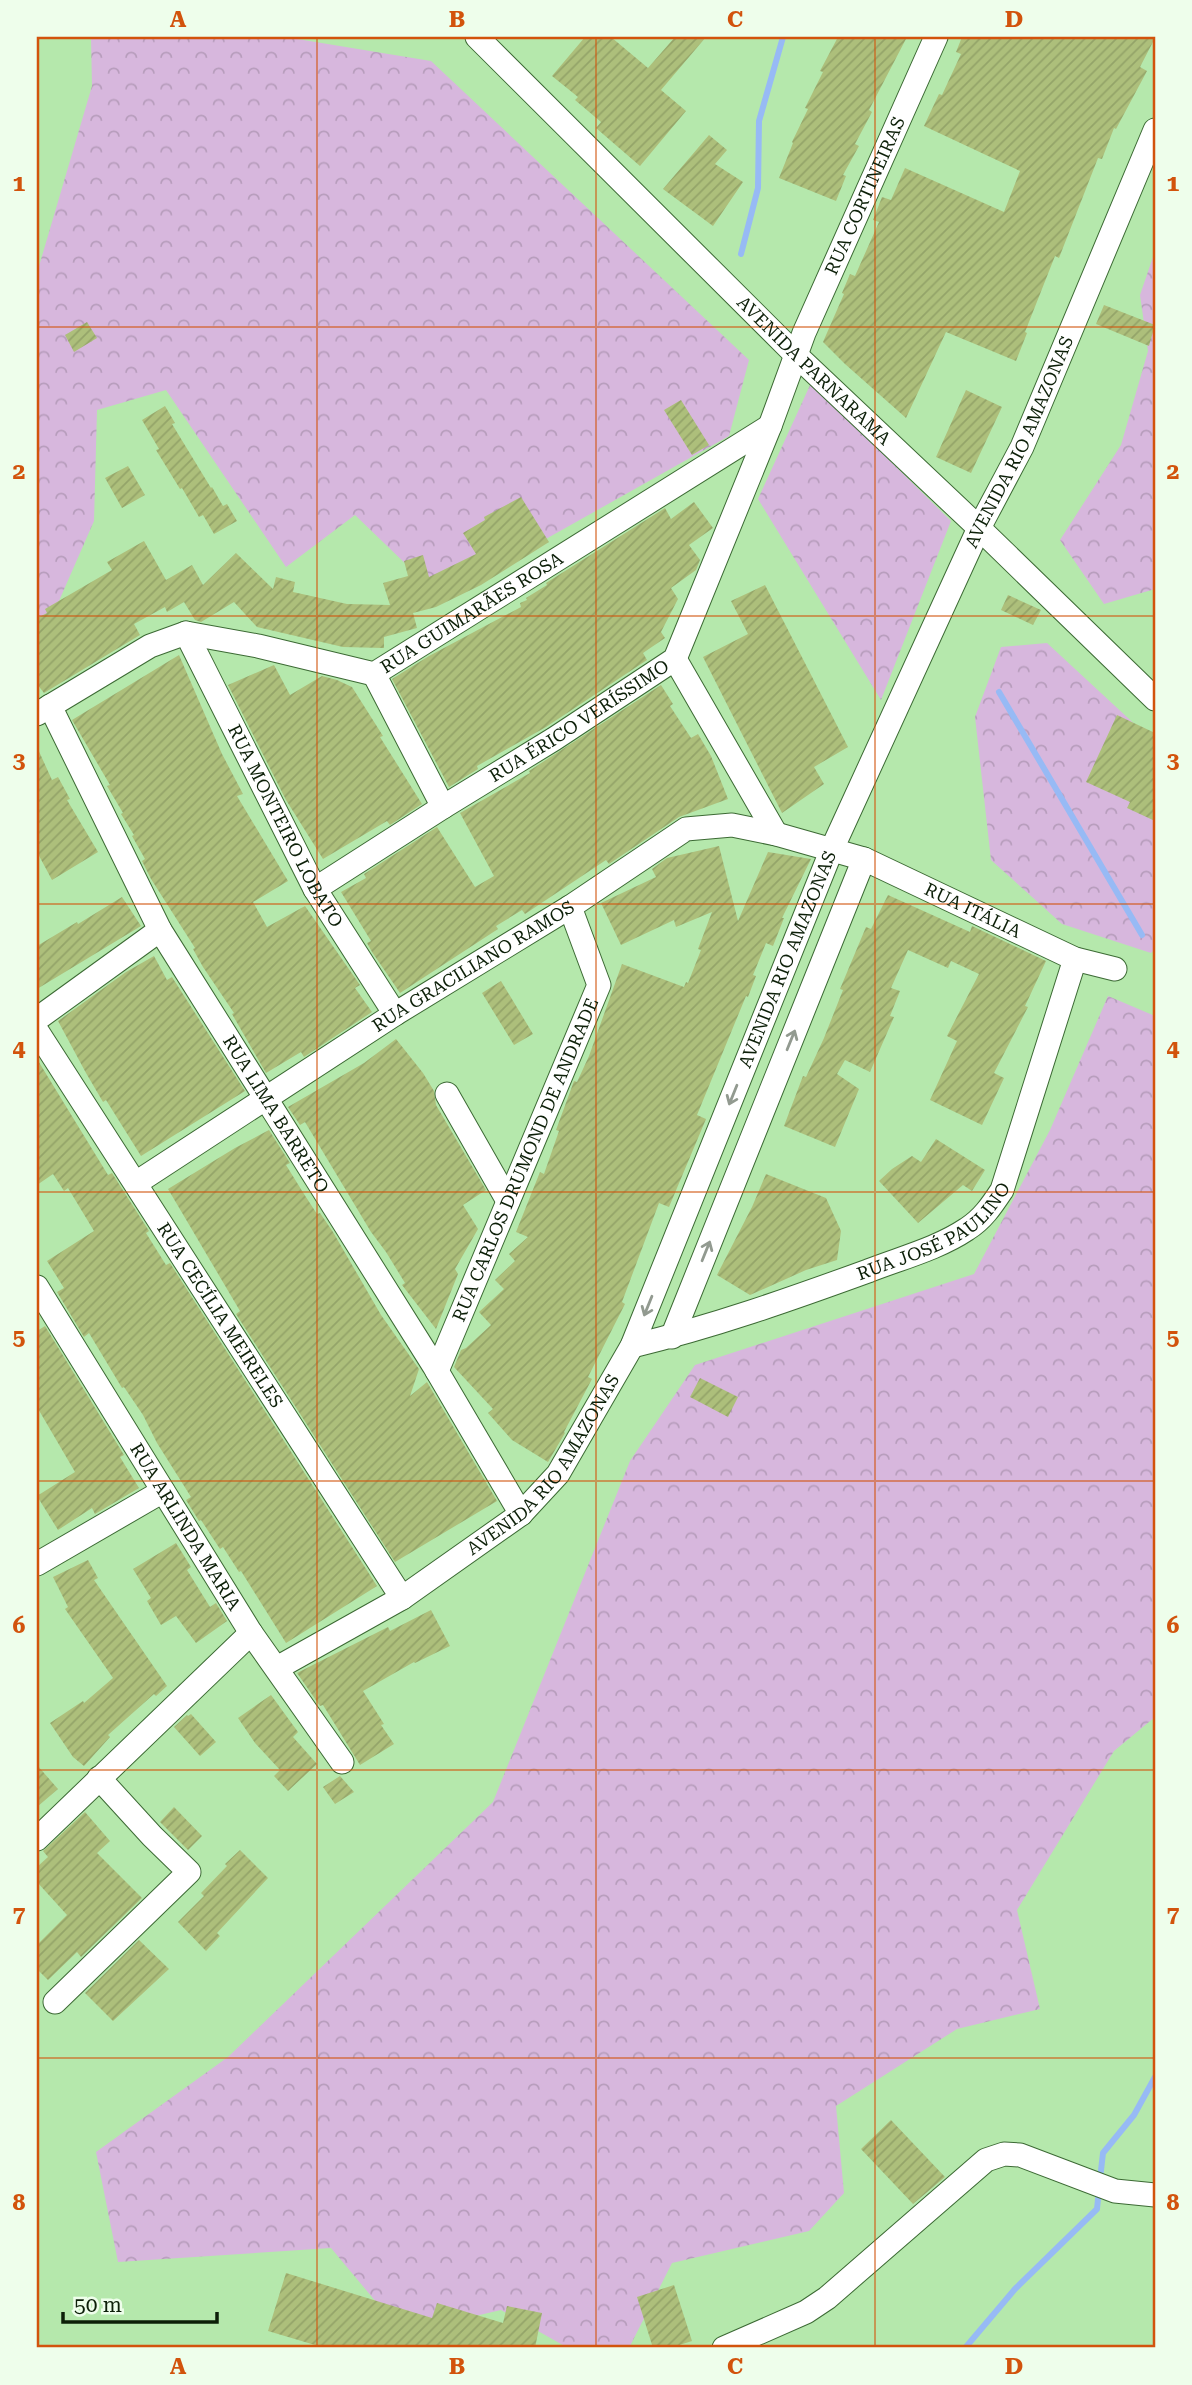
<svg xmlns="http://www.w3.org/2000/svg" width="1192" height="2385" font-family="'Roboto Serif',serif">
<style>
.forest{fill:url(#forest-crowns)}
.lines{fill:none;stroke-linecap:round;stroke-linejoin:round}
.stream{stroke:#97baf5;stroke-width:6}
.building{fill:url(#building-hatch)}
.minor-casing{stroke:#3c6a34;stroke-width:25}
.minor{stroke:#fff;stroke-width:23}
.oneway{stroke:#929a90}
.grid{fill:none;stroke:#d2530c;stroke-width:2;stroke-opacity:0.55}
.labels{text-anchor:middle;stroke-width:5;stroke-linejoin:round;paint-order:stroke}
.street-label{font-size:18px;fill:#0c1f08;stroke:#eefeeb}
.neatline{fill:none;stroke:#d2530c;stroke-width:2.5}
.grid-label{font-size:23px;text-anchor:middle;font-weight:bold;fill:#d2530c}
</style>
<defs>
<pattern id="forest-crowns" width="20" height="18" patternUnits="userSpaceOnUse" patternTransform="scale(1.75)"><rect width="20" height="18" fill="#d7b7dd"/><path d="M2 6a3 3 0 1 1 6 0M12 15a3 3 0 1 1 6 0" fill="none" stroke="#b79dbc"/></pattern>
<pattern id="building-hatch" width="6" height="6" patternUnits="userSpaceOnUse" patternTransform="scale(1.75)"><rect width="6" height="6" fill="#adbf7b"/><path d="M-1 1l2-2M0 6l6-6M5 7l2-2" fill="none" stroke="#94a469"/></pattern>
</defs>
<rect width="100%" height="100%" fill="#b5e8ac"/>
<!-- forest -->
<path class="forest" d="M94,37H285L431,61L749,360L729,436L441,598L355,515L286,567L166,390L97,410L94,521L48,626L37,631V273L92,86L91,38Z
M1155,251V589L1104,604L1060,540L1121,445L1148,351L1140,295Z
M811,383L951,521L881,700L758,499Z
M1047,643L1155,743V949L1151,953L1062,924L991,860L975,717L1001,647Z
M1108,996L1155,1016V1717L1114,1751L1017,1910L1040,2009L957,2029L836,2106L844,2193L809,2231L672,2263L629,2348H568L501,2310L402,2333L331,2248L118,2262L96,2152L228,2057L493,1802L630,1461L695,1365L974,1274L1050,1130Z"/>
<g class="lines">
<!-- stream -->
<path class="stream" d="M741,254L758,188L759,121L783,37
M999,692L1142,935
M1100,2179L1103,2153L1134,2115L1155,2077
M965,2348L1015,2289L1097,2209L1099,2190"/>
</g>
<!-- building -->
<path class="building" d="M585,37H611L648,68L675,37H706L661,90L686,111L640,166L596,128L601,122L575,100L578,97L552,76Z
M838,37H907L869,110L872,112L855,144L859,146L843,175L846,176L836,201L779,178L793,143L792,142L808,109L805,108L823,72L820,71Z
M962,37L1155,38L1140,67L1147,71L1116,129L1114,128L1102,159L1098,158L1059,258L1055,256L1025,332L1027,333L1016,361L946,332L906,418L845,364L823,342L844,294L842,293L850,274L855,276L879,222L873,220L882,197L891,200L905,168L1004,212L1020,171L924,126L939,94L942,95L961,54L956,52Z
M709,135L727,150L715,164L743,182L713,226L663,189Z
M1104,305L1155,325L1149,346L1096,324Z
M87,322L97,338L74,352L65,335Z
M966,390L1002,407L971,473L936,457Z
M681,400L709,445L692,455L664,410Z
M165,406L175,423L172,424L211,488L212,487L223,506L227,504L237,521L214,534L203,515L199,517L182,488L180,489L156,450L159,449L142,420Z
M128,466L145,495L122,508L105,478Z
M521,497L549,542L481,585L436,607L413,613L417,628L384,637V648L343,647L257,627L234,602L201,622L195,620L184,602L167,612L165,607L134,624L140,635L44,693L37,684V618L47,613L45,609L112,570L107,562L144,541L166,580L192,565L203,585L236,553L273,589L276,577L295,582L293,592L347,604L390,605L383,583L408,576L404,561L423,555L429,577L476,554L463,533L485,520L484,517Z
M694,502L713,528L689,545L700,560L696,570L671,588L678,599L661,632L665,638L643,653L647,660L546,727L477,766L478,769L449,787L392,679L429,656L521,607L520,603L527,600L526,598L547,585L546,583L665,508L671,519Z
M765,585L848,747L814,767L824,784L782,813L703,657L748,634L731,601Z
M1008,595L1041,610L1033,625L1001,610Z
M179,655L222,754L243,794L237,796L288,881L253,902L267,927L305,906L360,985L355,988L372,1012L304,1057L301,1052L266,1073L232,1014L234,1013L203,967L193,949L195,948L151,879L142,861L145,859L132,836L134,835L121,814L123,813L107,786L110,785L72,720Z
M274,665L290,695L322,676L337,680L352,687L383,736L380,737L422,804L390,825L387,821L323,859L286,800L228,685Z
M661,685L673,704L670,706L691,738L698,734L711,756L728,799L679,817L609,864L606,860L525,914L522,910L496,926L498,929L400,993L372,952L367,943L371,941L341,892L366,878L364,874L437,827L475,887L494,876L460,813L530,773L529,771Z
M1117,715L1155,733V821L1127,808L1130,802L1086,782Z
M37,747L52,780L58,777L70,799L67,800L98,852L52,880L37,852Z
M719,846L738,921L768,852L811,859L782,918H784L773,946L766,943L753,975L756,976L748,997L746,996L697,1115L706,1119L669,1207L659,1203L622,1302L625,1304L588,1377L592,1379L564,1432L565,1433L548,1462L512,1440L488,1413L493,1409L454,1367L461,1350L466,1348L491,1325L479,1312L504,1289L495,1280L515,1261L509,1254L528,1237L516,1232L540,1172L544,1174L559,1131L556,1130L574,1081L577,1082L589,1056L622,964L684,987L686,982L688,983L701,950L698,949L712,912L676,927L674,920L621,945L601,903L656,877L652,869L667,858Z
M888,895L970,932L972,926L1046,961L1025,1006L1028,1007L994,1073L1004,1078L982,1125L930,1100L957,1041L947,1036L979,974L951,961L948,968L908,950L891,988L900,991L890,1016L894,1017L870,1072L845,1060L837,1074L859,1089L835,1147L784,1126L803,1076L806,1077L824,1038L843,990L840,989L866,927L871,929Z
M122,897L141,926L37,989V946L77,922L78,924Z
M154,956L167,980L172,977L245,1091L141,1156L106,1100L103,1102L86,1073L58,1021L126,972Z
M501,981L533,1034L514,1045L482,993Z
M396,1039L423,1073L434,1091L436,1105L486,1190L463,1205L478,1229L455,1269L458,1274L436,1329L402,1285L405,1283L386,1252L371,1232L305,1122L300,1125L288,1107L364,1063Z
M37,1059L108,1175L112,1173L149,1231L146,1233L166,1265L170,1263L377,1586L286,1643L241,1571L239,1572L223,1547L220,1549L201,1520L199,1521L186,1500L191,1497L157,1443L143,1415L124,1387L122,1388L89,1333L84,1337L57,1292L64,1288L47,1261L94,1231L68,1188L64,1191L53,1174L37,1185Z
M269,1130L290,1163L286,1165L304,1194L317,1214L320,1213L333,1232L381,1315L419,1369L410,1396L427,1382L497,1501L395,1562L236,1314L240,1311L168,1189L235,1148Z
M936,1139L985,1170L972,1191L963,1185L918,1223L879,1181L892,1169L912,1156L921,1162Z
M766,1174L826,1198L841,1231L837,1260L806,1270L750,1295L717,1275L752,1207Z
M45,1326L124,1455L120,1457L139,1488L95,1514L92,1508L58,1530L37,1496L75,1472L37,1407V1331Z
M700,1378L738,1397L728,1417L690,1397Z
M176,1543L191,1567L187,1570L210,1607L216,1603L227,1621L196,1643L176,1616L161,1625L147,1601L151,1598L133,1569Z
M88,1560L98,1578L94,1580L167,1686L156,1696L154,1694L108,1735L110,1737L84,1766L73,1757L50,1723L83,1701L84,1703L113,1678L65,1609L68,1607L53,1577Z
M431,1610L450,1646L415,1663L414,1662L363,1691L384,1724L381,1725L394,1744L360,1765L323,1705L320,1706L297,1673L388,1627L390,1631Z
M271,1695L298,1732L293,1737L317,1764L288,1791L274,1776L280,1770L255,1743L238,1718Z
M191,1714L216,1742L200,1756L174,1727L187,1715L188,1716Z
M37,1765L58,1789L37,1807Z
M340,1776L354,1792L335,1804L323,1787Z
M174,1807L202,1836L188,1850L160,1822Z
M85,1812L110,1841L97,1853L142,1898L81,1957L77,1952L48,1980L37,1969V1945L67,1915L37,1882V1867L48,1857L43,1851Z
M240,1850L268,1878L217,1933L220,1936L206,1951L178,1922L204,1896L201,1893L227,1866L225,1864Z
M139,1940L169,1969L113,2021L85,1993Z
M891,2120L945,2177L913,2204L861,2149Z
M286,2273L432,2318L437,2303L503,2323L507,2306L542,2313L535,2348H325L268,2331Z
M674,2285L692,2341L670,2348H653L637,2297Z"/>
<g class="lines">
<defs>
<g id="minor">
<path id="s1" d="M477,37L797,356L979,528L1155,699"/>
<path id="s2" d="M186,633L315,889L395,1014"/>
<path d="M675,659L776,834"/>
<path d="M374,674L443,807"/>
<path id="s3" d="M50,706L160,930L434,1366L521,1514"/>
<path id="s4" d="M37,714L150,646L186,633L258,646L374,674L770,426"/>
<path id="s5" d="M315,889L443,807L554,739L675,659L770,426L804,333L936,37"/>
<path d="M37,1019L160,930"/>
<path id="s6" d="M37,1031L402,1598"/>
<path d="M447,1094L508,1201"/>
<path id="s7" d="M136,1183L395,1014L570,907L686,829L732,825L776,834L864,859L1075,959L1115,969"/>
<path id="s8" d="M37,1287L251,1633L342,1762"/>
<path d="M672,1337L864,859"/>
<path id="s9" d="M632,1346C712,1327 791,1299 868,1271C901,1258 937,1249 967,1229C983,1219 992,1205 1002,1190L1075,959"/>
<path id="s10" d="M437,1371L599,985L570,907"/>
<path d="M37,1564L163,1491"/>
<path id="s11" d="M277,1668L402,1598L521,1514L558,1474L632,1346L832,849L979,528L1022,447L1155,130"/>
<path d="M37,1839L251,1633"/>
<path d="M55,2002L189,1872L152,1836L99,1778"/>
<path d="M724,2348L806,2312L827,2298L986,2160L1004,2154L1020,2155L1115,2191L1155,2195"/>
</g>
</defs>
<!-- minor casing -->
<use href="#minor" class="minor-casing"/>
<!-- minor -->
<use href="#minor" class="minor"/>
</g>
<!-- one-way arrows -->
<defs><path id="oneway-shaft" d="M-6 0H5M1.5-3L5.5 0L1.5 3" fill="none" stroke-width="1.6" stroke-linecap="round" stroke-linejoin="round" transform="scale(1.75)"/></defs>
<g class="oneway">
<use href="#oneway-shaft" transform="translate(791 1040) rotate(-68)"/>
<use href="#oneway-shaft" transform="translate(733 1095) rotate(112)"/>
<use href="#oneway-shaft" transform="translate(706 1251) rotate(-68)"/>
<use href="#oneway-shaft" transform="translate(648 1306) rotate(112)"/>
</g>
<!-- grid -->
<path class="grid" d="M317,37V2348M596,37V2348M875,37V2348M37,327H1155M37,616H1155M37,904H1155M37,1192H1155M37,1481H1155M37,1770H1155M37,2058H1155"/>
<g class="labels">
<!-- street labels -->
<g class="street-label">
<text dy="6" stroke="none"><textPath href="#s5" startOffset="928">RUA CORTINEIRAS</textPath></text>
<text dy="6" stroke="none"><textPath href="#s1" startOffset="474">AVENIDA PARNARAMA</textPath></text>
<text dy="6" stroke="none"><textPath href="#s11" startOffset="1475">AVENIDA RIO AMAZONAS</textPath></text>
<text dy="6" stroke="none"><textPath href="#s4" startOffset="478">RUA GUIMARÃES ROSA</textPath></text>
<text dy="6" stroke="none"><textPath href="#s5" startOffset="313">RUA ÉRICO VERÍSSIMO</textPath></text>
<text dy="6" stroke="none"><textPath href="#s2" startOffset="217">RUA MONTEIRO LOBATO</textPath></text>
<text dy="6" stroke="none"><textPath href="#s7" startOffset="957">RUA ITÁLIA</textPath></text>
<text dy="6" stroke="none"><textPath href="#s11" startOffset="908">AVENIDA RIO AMAZONAS</textPath></text>
<text dy="6" stroke="none"><textPath href="#s7" startOffset="401">RUA GRACILIANO RAMOS</textPath></text>
<text dy="6" stroke="none"><textPath href="#s3" startOffset="467">RUA LIMA BARRETO</textPath></text>
<text dy="6" stroke="none"><textPath href="#s10" startOffset="229">RUA CARLOS DRUMOND DE ANDRADE</textPath></text>
<text dy="6" stroke="none"><textPath href="#s9" startOffset="326">RUA JOSÉ PAULINO</textPath></text>
<text dy="6" stroke="none"><textPath href="#s6" startOffset="338">RUA CECÍLIA MEIRELES</textPath></text>
<text dy="6" stroke="none"><textPath href="#s11" startOffset="341">AVENIDA RIO AMAZONAS</textPath></text>
<text dy="6" stroke="none"><textPath href="#s8" startOffset="282">RUA ARLINDA MARIA</textPath></text>
</g>
</g>
<!-- border -->
<rect width="1192" height="2385" fill="none" stroke="#eefeeb" stroke-width="77"/>
<!-- scale -->
<path d="M63 2312v10h154v-10" fill="none" stroke="#0c1f08" stroke-width="3.5"/>
<text x="74" y="2312" font-size="21" fill="#0c1f08" stroke="#eefeeb" stroke-width="5" paint-order="stroke">50 m</text>
<rect x="38" y="38" width="1116" height="2308" class="neatline"/>
<g class="grid-label">
<text x="178" y="27">A</text>
<text x="457" y="27">B</text>
<text x="735" y="27">C</text>
<text x="1014" y="27">D</text>
<text x="19" y="191">1</text>
<text x="1173" y="191">1</text>
<text x="19" y="479">2</text>
<text x="1173" y="479">2</text>
<text x="19" y="768">3</text>
<text x="1173" y="768">3</text>
<text x="19" y="1056">4</text>
<text x="1173" y="1056">4</text>
<text x="19" y="1345">5</text>
<text x="1173" y="1345">5</text>
<text x="19" y="1633">6</text>
<text x="1173" y="1633">6</text>
<text x="19" y="1922">7</text>
<text x="1173" y="1922">7</text>
<text x="19" y="2210">8</text>
<text x="1173" y="2210">8</text>
<text x="178" y="2374">A</text>
<text x="457" y="2374">B</text>
<text x="735" y="2374">C</text>
<text x="1014" y="2374">D</text>
</g>
</svg>
